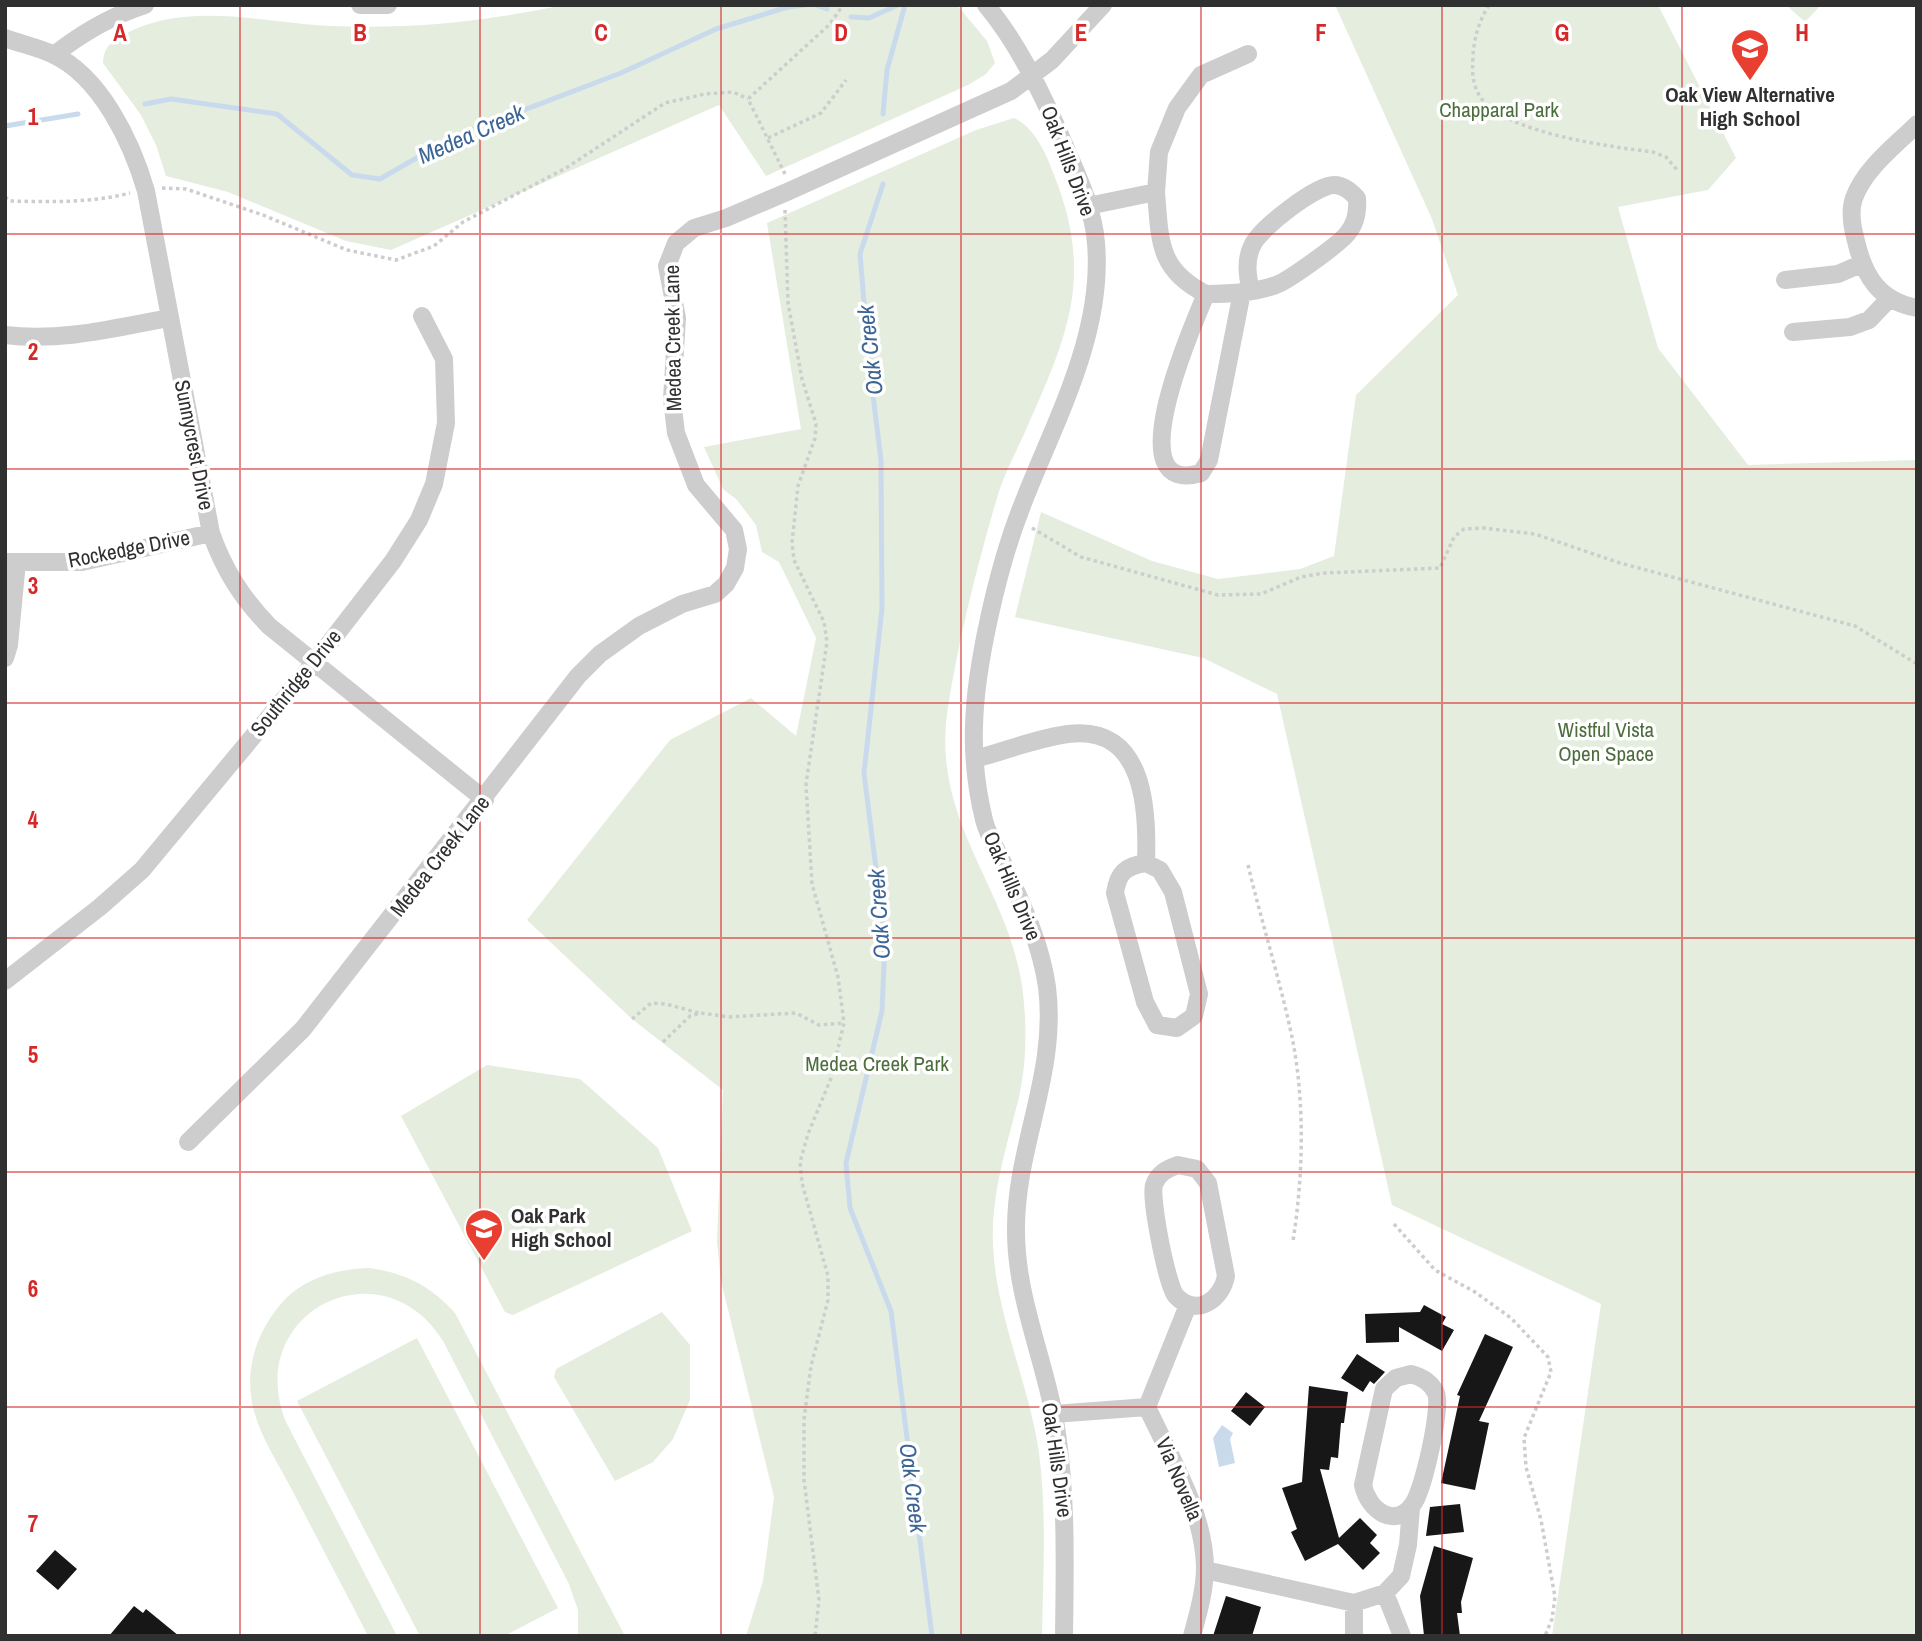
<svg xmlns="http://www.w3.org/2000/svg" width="1922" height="1641" font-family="'Archivo Narrow',sans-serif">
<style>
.green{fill:#e4edde}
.water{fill:#cadaed}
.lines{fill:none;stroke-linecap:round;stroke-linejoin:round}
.stream{stroke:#cadaed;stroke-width:5}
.building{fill:#171717}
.path{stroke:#cdcdcd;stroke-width:3.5;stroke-dasharray:3.5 3.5;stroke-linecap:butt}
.street{stroke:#cdcdcd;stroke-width:18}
.grid{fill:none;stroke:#d62828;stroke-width:2;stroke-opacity:0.55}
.labels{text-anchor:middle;stroke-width:7;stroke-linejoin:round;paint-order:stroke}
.poi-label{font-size:21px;font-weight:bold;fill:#303030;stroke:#fff}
.park-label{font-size:21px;fill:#4c6d3c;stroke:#fff}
.street-label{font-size:21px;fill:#303030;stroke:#fff}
.water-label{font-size:23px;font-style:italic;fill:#3c6595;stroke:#fff}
.grid-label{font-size:23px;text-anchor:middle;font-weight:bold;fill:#d62828;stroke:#fff;stroke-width:7;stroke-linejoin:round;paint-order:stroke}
</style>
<rect width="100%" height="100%" fill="#fff"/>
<!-- green -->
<path class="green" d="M564,5H957L987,41L995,63L986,74L968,85L766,176L719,105L391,250L346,241L228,192L166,176L156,145L141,115L103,63C104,47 110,43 123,35C186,0 264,23 332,26C355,27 378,27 401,26C456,24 510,16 564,5Z
M1335,5H1658L1736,158L1708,190L1618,207L1658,348L1748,465L1917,460V1636H1552L1601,1304L1392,1205L1277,694L1203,658L1015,617L1041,512L1152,561L1218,579L1300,569L1334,556L1356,395L1458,295L1432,219Z
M1786,5H1821L1805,22Z
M1014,118C1034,126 1047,155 1054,175C1095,278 1067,337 1025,432C1015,454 1003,476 997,498C977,566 959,637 948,707C930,821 1007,884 1022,986C1027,1022 1027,1061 1019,1097C1007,1146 991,1193 993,1245C996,1316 1029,1383 1039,1453C1047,1514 1043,1575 1042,1636H746L763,1581L774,1497L721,1281L717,1242L723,1090L632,1019L527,920L670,740L751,698L796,736L816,638L779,562L762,552L756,525L737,500L723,489L704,447L801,429L767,223L976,130Z
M487,1065L580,1079L658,1148L692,1231L513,1315L505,1312L401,1116Z
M369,1268C405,1273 431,1286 455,1313L625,1636H578V1610L569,1584L443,1341C381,1242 242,1313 286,1422L397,1636H368C343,1587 317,1538 291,1488C276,1459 255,1429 251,1396C247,1365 257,1335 276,1310C298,1280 333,1269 369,1268Z
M662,1312L690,1345V1400L673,1439L653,1462L615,1481L554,1377L556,1369Z
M417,1338L558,1608L504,1636H420L297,1401Z"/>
<!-- water -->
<path class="water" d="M1222,1425L1233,1433L1230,1439L1235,1463L1219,1467L1213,1438Z"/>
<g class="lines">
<!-- stream -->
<path class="stream" d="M816,5L827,9
M851,17L869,18L898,5
M145,104L171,99L277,114L352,175L380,179L453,137L621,73L716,29L788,7L806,5
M883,114L887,70L905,5
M5,126L78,114
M883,184L860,254L869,363L881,460L882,608L864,773L885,940L882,1011L846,1163L850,1208L891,1311L932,1636"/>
</g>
<!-- building -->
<path class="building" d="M1424,1305L1446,1317L1442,1324L1454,1330L1442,1351L1399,1327V1342L1366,1343L1365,1314L1420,1312Z
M1485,1334L1513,1347L1479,1421L1489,1423L1475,1490L1441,1483L1460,1396L1457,1395Z
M1357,1354L1385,1372L1374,1384L1370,1381L1363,1392L1341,1378Z
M1309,1386L1348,1392L1344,1423H1341L1338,1458L1331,1457L1329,1470L1320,1469L1339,1538L1360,1518L1377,1535L1370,1543L1380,1553L1363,1570L1338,1544L1305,1561L1291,1532L1297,1529L1282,1488L1302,1482Z
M1246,1392L1265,1407L1250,1426L1231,1411Z
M1460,1504L1464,1532L1426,1536L1430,1507Z
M1434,1546L1473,1558L1461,1602L1462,1613H1457L1460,1636H1424L1420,1596Z
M55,1550L77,1569L58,1590L36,1571Z
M1226,1596L1261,1607L1252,1636H1213Z
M134,1606L143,1613L146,1609L179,1636H109Z"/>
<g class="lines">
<!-- path -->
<path class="path" d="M1489,5C1479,21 1474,38 1473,56C1472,71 1472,85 1481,98C1505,133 1612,147 1653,152L1666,157L1678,171
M768,138L821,113L846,80
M785,174L748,99L830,24L843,5
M162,188L186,189L263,215L347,250L396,260L434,246L463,222L566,168L665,103L705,94L733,92L748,99
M5,197L10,201C50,202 92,203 130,193
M785,210L788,303L802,379L816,424L815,438L798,486L792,543L794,560L824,622L827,642L806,784L812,884L838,977L844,1023L831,1078L808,1134L800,1162L802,1183L828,1276V1300L811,1366L804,1419V1480L819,1600L815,1636
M1032,528L1081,557L1218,595L1261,594L1301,577L1324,573L1440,568L1454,537L1464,529L1483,528L1535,534L1620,563L1855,626L1917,664
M1248,865C1262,924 1281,983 1293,1042C1305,1106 1303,1177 1293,1241
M632,1019L651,1003L666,1004L699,1013
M663,1042L690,1016L701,1013L728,1017L796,1013L819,1025L844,1023
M1394,1224L1435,1270L1475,1292L1511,1318L1548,1357L1551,1372L1524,1438L1526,1467L1541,1520L1555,1597L1552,1619L1545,1636"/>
<!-- street -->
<path class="street" d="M360,5H388
M986,5C1017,42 1038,86 1058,130C1073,166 1093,204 1096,243C1104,337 1052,426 1020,511C998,568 975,667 974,727C973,757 977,791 984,820C988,836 998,852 1005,867C1023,906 1041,944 1047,987C1058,1074 1015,1147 1016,1231C1016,1295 1042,1353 1054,1415C1067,1487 1065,1562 1064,1636
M5,38C21,44 37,47 52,54C101,76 132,143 146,191L211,533C224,570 242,598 269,626L485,800
M54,55C82,33 111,16 145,5
M1917,124C1895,146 1865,168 1854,198C1849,212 1852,227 1856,241C1864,276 1879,301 1917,308
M1156,192C1160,241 1158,270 1206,294C1193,325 1116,498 1201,473L1209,460L1242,292
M1088,206L1156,192L1159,152L1177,108L1201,75L1248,54
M1785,280L1838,274L1861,264
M1206,294C1230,294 1254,293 1276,285C1288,281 1339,244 1347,234C1356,224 1358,211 1357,198C1351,192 1344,185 1334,185C1316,185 1262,227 1253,244C1245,259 1247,275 1251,291
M1793,332L1850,327L1869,320L1889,299
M5,335C60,342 115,328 169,318
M5,562H82L211,533
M5,658L9,645L17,562
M975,759C1005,751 1037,738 1068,734C1145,724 1148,810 1146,863
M1146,863L1160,870L1173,892L1199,994L1194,1016L1177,1028L1157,1025L1145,1002L1115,893C1118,873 1125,866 1146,863Z
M5,981L100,907L142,870L314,663L393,561L419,520L434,484L446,423L444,359L422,316
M188,1142L303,1029L578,676L600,654L639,626L682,604L715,594L726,584L735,568L738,549L734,530L696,485L676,433L672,399L677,318L667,266L676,243L694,228L726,218L787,192L1011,91L1052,60L1103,5
M1178,1165L1197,1169L1208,1183L1226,1276C1222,1299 1197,1318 1176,1296C1167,1286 1150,1198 1154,1185C1158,1173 1167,1169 1178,1165Z
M1411,1374C1422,1377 1431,1382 1436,1393C1442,1408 1423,1491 1413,1504C1395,1530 1368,1510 1363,1485L1384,1389L1396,1378Z
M1147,1407C1170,1457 1204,1511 1205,1567C1205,1590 1198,1614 1192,1636
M1147,1407L1188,1305
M1054,1414L1147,1407
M1205,1570L1354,1603L1385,1593L1401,1576L1408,1545L1411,1508
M1385,1593L1402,1636
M1354,1636V1603"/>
</g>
<!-- grid -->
<path class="grid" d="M240,5V1636M480,5V1636M721,5V1636M961,5V1636M1201,5V1636M1442,5V1636M1682,5V1636M5,234H1917M5,469H1917M5,703H1917M5,938H1917M5,1172H1917M5,1407H1917"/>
<!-- icons -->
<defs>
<symbol id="school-pin" viewBox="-11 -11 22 30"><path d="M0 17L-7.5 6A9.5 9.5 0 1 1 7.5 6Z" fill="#e93f31" stroke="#fff"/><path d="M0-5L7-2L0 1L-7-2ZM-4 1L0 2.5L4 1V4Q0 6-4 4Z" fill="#fff"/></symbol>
</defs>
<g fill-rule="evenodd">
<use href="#school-pin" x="1728" y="26" width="44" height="60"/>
<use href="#school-pin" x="462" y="1206" width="44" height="60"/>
</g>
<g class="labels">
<!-- poi labels -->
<g class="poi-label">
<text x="1750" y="102">Oak View Alternative<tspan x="1750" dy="24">High School</tspan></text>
<text x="511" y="1223" text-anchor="start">Oak Park<tspan x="511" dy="24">High School</tspan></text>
</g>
<!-- park labels -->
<g class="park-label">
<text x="1499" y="117">Chapparal Park</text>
<text x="1606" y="737">Wistful Vista<tspan x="1606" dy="24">Open Space</tspan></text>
<text x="877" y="1071">Medea Creek Park</text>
</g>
<!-- street labels -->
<g class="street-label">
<text transform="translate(1068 161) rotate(69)" y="7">Oak Hills Drive</text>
<text transform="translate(673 338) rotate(-91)" y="7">Medea Creek Lane</text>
<text transform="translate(194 445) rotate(79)" y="7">Sunnycrest Drive</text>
<text transform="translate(129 549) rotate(-11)" y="7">Rockedge Drive</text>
<text transform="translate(296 683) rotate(-51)" y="7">Southridge Drive</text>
<text transform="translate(440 856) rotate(-52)" y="7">Medea Creek Lane</text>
<text transform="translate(1012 886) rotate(67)" y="7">Oak Hills Drive</text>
<text transform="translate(1057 1460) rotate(82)" y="7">Oak Hills Drive</text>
<text transform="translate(1179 1479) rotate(67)" y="7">Via Novella</text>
</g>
<!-- water labels -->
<g class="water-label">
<text transform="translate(471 134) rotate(-24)" y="8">Medea Creek</text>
<text transform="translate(870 350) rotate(-96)" y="8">Oak Creek</text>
<text transform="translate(879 914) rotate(-94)" y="8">Oak Creek</text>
<text transform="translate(913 1488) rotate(83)" y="8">Oak Creek</text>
</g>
</g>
<g class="grid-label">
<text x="120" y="41">A</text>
<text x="360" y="41">B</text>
<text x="601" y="41">C</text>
<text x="841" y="41">D</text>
<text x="1081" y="41">E</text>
<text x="1321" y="41">F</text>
<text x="1562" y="41">G</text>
<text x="1802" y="41">H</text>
<text x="33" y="125">1</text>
<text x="33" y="360">2</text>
<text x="33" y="594">3</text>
<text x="33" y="828">4</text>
<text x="33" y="1063">5</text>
<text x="33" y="1297">6</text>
<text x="33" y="1532">7</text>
</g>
<!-- border -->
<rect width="1922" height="1641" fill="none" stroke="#303030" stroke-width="14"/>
</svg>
